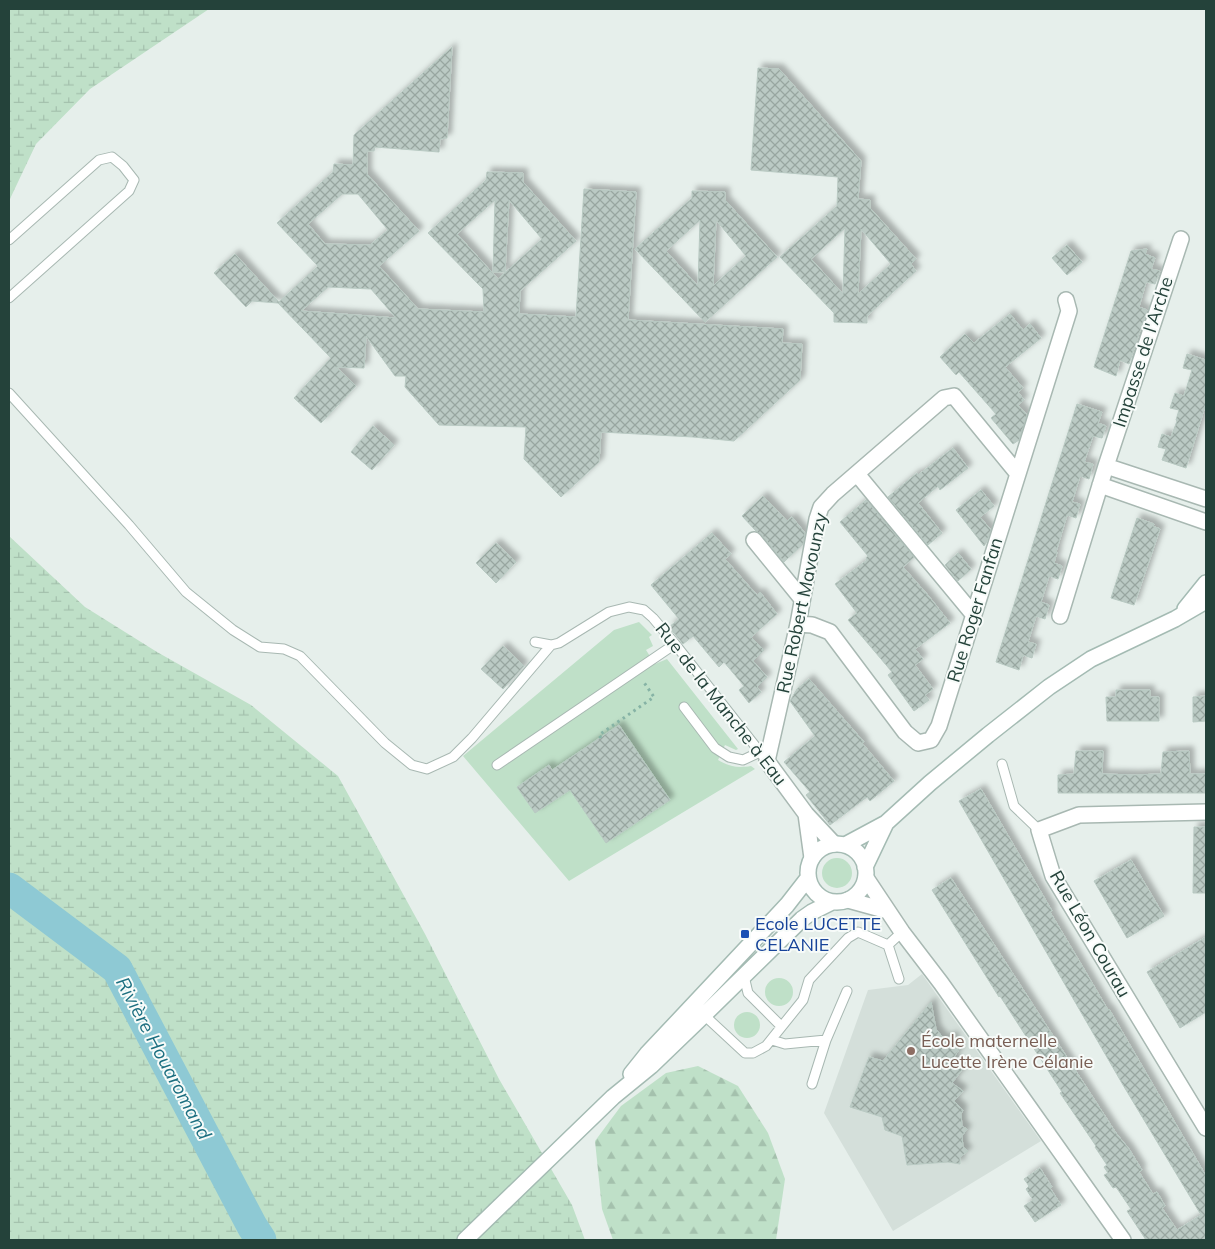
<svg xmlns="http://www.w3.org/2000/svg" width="1215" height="1249" font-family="Mulish,sans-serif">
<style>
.built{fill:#d4dfda}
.grass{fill:#bfe0c8}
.forest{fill:url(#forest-firs)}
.wetland{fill:url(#wetland-marsh)}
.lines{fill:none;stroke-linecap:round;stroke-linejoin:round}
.river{stroke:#8ec9d4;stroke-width:31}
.building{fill:url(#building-cross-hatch);stroke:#b8c9c2;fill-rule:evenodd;filter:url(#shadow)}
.service-casing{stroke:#a8b8b2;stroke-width:11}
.minor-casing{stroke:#a8b8b2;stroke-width:18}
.secondary-casing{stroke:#a4bbb3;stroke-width:18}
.path{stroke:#86b3a5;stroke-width:3;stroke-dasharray:2.5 4;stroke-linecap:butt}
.service{stroke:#fff;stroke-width:9}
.minor{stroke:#fff;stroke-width:15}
.secondary{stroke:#fff;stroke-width:15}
.transit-dot{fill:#1a4fb4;stroke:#f7fbf9;stroke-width:2}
.education-dot{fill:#8d6e63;stroke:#f7fbf9;stroke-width:2}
.labels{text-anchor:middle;stroke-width:4;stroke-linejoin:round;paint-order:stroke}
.street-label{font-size:18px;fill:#24423a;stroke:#f7fbf9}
.transit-label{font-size:18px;fill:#164399;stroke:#f7fbf9;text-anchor:start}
.education-label{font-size:18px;fill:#785e54;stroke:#f7fbf9;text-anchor:start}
.water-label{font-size:19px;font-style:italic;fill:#1c6f80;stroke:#f7fbf9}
</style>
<defs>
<pattern id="forest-firs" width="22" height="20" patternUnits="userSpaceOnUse" patternTransform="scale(1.25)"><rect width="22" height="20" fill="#bfe0c8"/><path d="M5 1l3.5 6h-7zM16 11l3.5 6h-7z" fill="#a4c1ad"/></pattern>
<pattern id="wetland-marsh" width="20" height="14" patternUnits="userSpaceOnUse" patternTransform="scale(1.25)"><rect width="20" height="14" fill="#bfe0c8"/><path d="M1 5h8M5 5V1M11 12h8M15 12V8" fill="none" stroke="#a4c1ad"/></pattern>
<pattern id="building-cross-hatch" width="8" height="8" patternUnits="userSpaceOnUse" patternTransform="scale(1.25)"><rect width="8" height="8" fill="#bbcac4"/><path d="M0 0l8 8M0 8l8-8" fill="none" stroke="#98a6a0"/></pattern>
<filter id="shadow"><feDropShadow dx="4.5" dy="-4.5" stdDeviation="2.5" flood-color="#0004"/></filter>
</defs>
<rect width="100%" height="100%" fill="#e6efeb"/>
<!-- built -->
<path class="built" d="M922,974L1041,1141L893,1231L824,1113L868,990L908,985Z"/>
<!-- grass -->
<path class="grass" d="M639,622L652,635L649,637L653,646L646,650L655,664L667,659L738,749L736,750L725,745L718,760C730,767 738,768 751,766L755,769L569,881L463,756L614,630Z
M822 873a15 15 0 1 1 30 0a15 15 0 1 1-30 0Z
M765 992a14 14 0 1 1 28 0a14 14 0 1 1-28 0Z
M734 1025a13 13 0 1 1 26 0a13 13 0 1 1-26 0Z"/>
<!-- forest -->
<path class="forest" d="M698,1066L738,1086L768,1133L785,1179L776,1240H613L602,1209L595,1141L621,1106L666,1073Z"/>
<!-- wetland -->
<path class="wetland" d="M9,9H209L90,89L36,144L9,201Z
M9,536L85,607L157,652L251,705L338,776L425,934L499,1079L572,1205L585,1240H9Z"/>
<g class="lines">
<!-- river -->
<path class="river" d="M9,888L117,969L252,1226L261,1240"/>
</g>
<!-- building -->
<path class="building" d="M452,47L447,138L440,139L439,152L375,147L374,151H367V174L419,231L379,266L418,309L484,312L483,289L428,233L486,180L487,172L523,173V182L576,241L520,291L519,314L576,317L584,189L636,192L628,320L783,329L782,343L802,344L800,380L734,441L693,437L601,432L599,462L561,497L524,459L526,427L439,425L405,387L406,376H395L366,336L364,368L336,367L356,386L321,423L294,398L331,358L278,303L252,301L246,307L214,273L235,254L279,302L318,266L277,223L333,172L334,164L353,165L354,135ZM342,194H358L388,230L370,245L325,244L308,224ZM495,200L493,272H505L509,200L542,239L498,279L457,234ZM328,287L371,289L396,318L301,311Z
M758,68L779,69L861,161L858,199L870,200V208L916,259L911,264L916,271L867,316V323L834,322V313L780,257L837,206L838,177L751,170ZM845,228L843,294L811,259ZM861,229L891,264L858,294Z
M692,191L725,192V200L777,257L705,322L635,249L692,198ZM700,220L698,286L666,251ZM716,220L746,256L713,286Z
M1067,245L1082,262L1067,275L1052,258Z
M1147,249L1145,254L1155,258L1151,269L1160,271L1155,284L1146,282L1139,307L1147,310L1129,364L1120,360L1116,376L1094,367L1131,251Z
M1010,314L1023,330L1030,324L1041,338L1005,367L1023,388L1018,392L1024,400L1018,405L1027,415L1019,440L1013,444L991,418L996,414L959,372L956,375L940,357L965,334L974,343Z
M1187,354L1206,360V403L1186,468L1162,460L1166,449L1158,447L1162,434L1171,437L1177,421L1176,420L1179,410L1170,408L1175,393L1184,396L1192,370L1183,368Z
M1077,404L1102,412L1098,423L1106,426L1102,438L1093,436L1084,462L1093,464L1089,479L1080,476L1072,502L1080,504L1076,518L1067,515L1056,552H1057L1054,563L1062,566L1058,579L1049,576L1041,602L1049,605L1045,619L1036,616L1028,642L1036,644L1032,658L1023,655L1019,670L996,662Z
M373,426L394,445L372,470L351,452Z
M953,448L968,468L940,490L938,486L918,503L942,533L928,545L888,497L917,473L918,475Z
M981,490L994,506L980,517L991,530L986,543L984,546L956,510Z
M763,496L787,521L792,517L805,533L803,544L784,562L761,534L756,531L742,516Z
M866,500L914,557L903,567L927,594L950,623L915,649L923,659L915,665L933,689L925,695L929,700L914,711L888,675L892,672L848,620L857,613L835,584L867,560L866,558L868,556L840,522Z
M1137,518L1154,524L1153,526L1160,529L1134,605L1111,598Z
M712,533L731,554L725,559L757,595L760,592L777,614L751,637L764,650L753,661L767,677L757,687L761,692L749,703L739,690L744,686L724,662L719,667L693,636L683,644L669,627L679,619L651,585Z
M496,543L516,562L496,583L476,563Z
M958,553L971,569L958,581L945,565Z
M503,646L524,666L503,689L481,669Z
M809,679L864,742L862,743L894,781L870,801L867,797L830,825L806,795L810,792L784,762L815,736L790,701L797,689Z
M1116,690H1150V697H1159V721H1107L1106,697H1116Z
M1206,696V721L1193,722V697Z
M619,725L670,800L606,843L570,790L535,813L517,787L549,765L552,770Z
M1076,751H1103L1102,774L1134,775L1161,774L1163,752L1189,751L1190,774H1206V793H1058V775L1074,774Z
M981,789L1052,911L1050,912L1081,964L1108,1010L1109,1009L1206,1176V1240H1146L1127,1211L1131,1209L1116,1187L1113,1188L1104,1175L1108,1173L1104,1167L1107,1165L1095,1147L1096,1146L1060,1093L1062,1092L1000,996L999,997L932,890L951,878L1116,1133L1129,1149L1142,1170L1139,1172L1153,1194L1157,1192L1165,1206L1162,1208L1177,1230L1201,1215L1123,1085L959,801Z
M1194,827H1206V893H1193Z
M1131,860L1164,916L1127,938L1094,881Z
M1206,937V1012L1180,1028L1147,972Z
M931,1002L936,1029L944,1039L954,1036V1043L960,1048L953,1059L964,1067L952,1083L963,1091L954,1101L963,1110L961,1114L962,1126L967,1129L962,1136L963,1147L968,1151L960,1157V1164L948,1162L907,1165L902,1136L885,1130L882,1117L850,1107L869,1057L883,1061Z
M1040,1168L1052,1187L1050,1188L1061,1205L1035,1222L1024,1206L1033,1200L1026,1189L1029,1186L1024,1179Z"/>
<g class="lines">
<defs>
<path id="service" d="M9,240L99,160L112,157L123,166L134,180L129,191L9,298
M9,393L129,525L186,592L233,630L260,647L284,649L300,656L385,743L412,765L427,769L453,757L472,738L551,645
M535,642L551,645L559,643L609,612L629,607L644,610L653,618L675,644L767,761
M684,707L715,748L729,757L743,760L760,752
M1002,764L1014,806L1039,830
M497,765L675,644
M888,945L902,932
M744,976L748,993L781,1026
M704,1011V1015L745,1053H753L766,1046L803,1000L809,980L848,938L858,932L888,945L899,979
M772,1040L785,1044L826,1040
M812,1084L826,1040L847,991"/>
<path id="minor" d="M1106,466L1206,499
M857,474L973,614
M1100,485L1206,522
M754,540L802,599
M1060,616L1106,466L1181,239
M798,624L812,625L830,632L905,732L918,743L931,740L939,726L1069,311L1066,300
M1206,812L1079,815L1039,830L1053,876L1206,1128
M806,814L812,858
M834,844L806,814L767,761L798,624L817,519L821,507L833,494L944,398L954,396L1018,474
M866,878L902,932L941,983L1123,1240
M848,900L888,911"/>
<path id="secondary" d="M1185,609L1206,583
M808 873a29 29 0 1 1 58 0a29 29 0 1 1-58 0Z
M845,845L886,823L930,783L988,735L1049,687L1091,659L1175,619L1206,601
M865,867L886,823
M631,1074L647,1054L787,905L808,878
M465,1240L613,1097L651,1066L704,1015L802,919L812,912L832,902"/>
</defs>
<!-- service casing -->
<use href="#service" class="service-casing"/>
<!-- minor casing -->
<use href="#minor" class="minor-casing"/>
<!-- secondary casing -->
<use href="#secondary" class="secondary-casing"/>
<!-- path -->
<path class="path" d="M601,738L599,735L654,697L643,681"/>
<!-- service -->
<use href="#service" class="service"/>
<!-- minor -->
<use href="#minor" class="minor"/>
<!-- secondary -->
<use href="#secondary" class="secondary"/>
</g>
<!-- markers -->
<rect class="transit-dot" x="740" y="929" width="10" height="10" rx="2.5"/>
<circle class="education-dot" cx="911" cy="1051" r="5"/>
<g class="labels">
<!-- street labels -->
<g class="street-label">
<text transform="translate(1143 352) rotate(-72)" y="6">Impasse de l'Arche</text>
<text transform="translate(802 603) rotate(-78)" y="6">Rue Robert Mavounzy</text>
<text transform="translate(975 610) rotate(-73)" y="6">Rue Roger Fanfan</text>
<text transform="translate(721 704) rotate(52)" y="6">Rue de la Manche à Eau</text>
<text transform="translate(1090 934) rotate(60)" y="6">Rue Léon Courau</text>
</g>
<!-- transit labels -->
<g class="transit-label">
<text x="755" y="930">Ecole LUCETTE<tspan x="755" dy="21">CELANIE</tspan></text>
</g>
<!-- education labels -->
<g class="education-label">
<text x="921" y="1047">École maternelle<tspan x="921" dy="21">Lucette Irène Célanie</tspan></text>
</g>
<!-- water labels -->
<g class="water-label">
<text transform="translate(164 1058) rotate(62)" y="7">Rivière Houaromand</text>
</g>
</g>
<!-- border -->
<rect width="1215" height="1249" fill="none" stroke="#24423a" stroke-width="20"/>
</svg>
